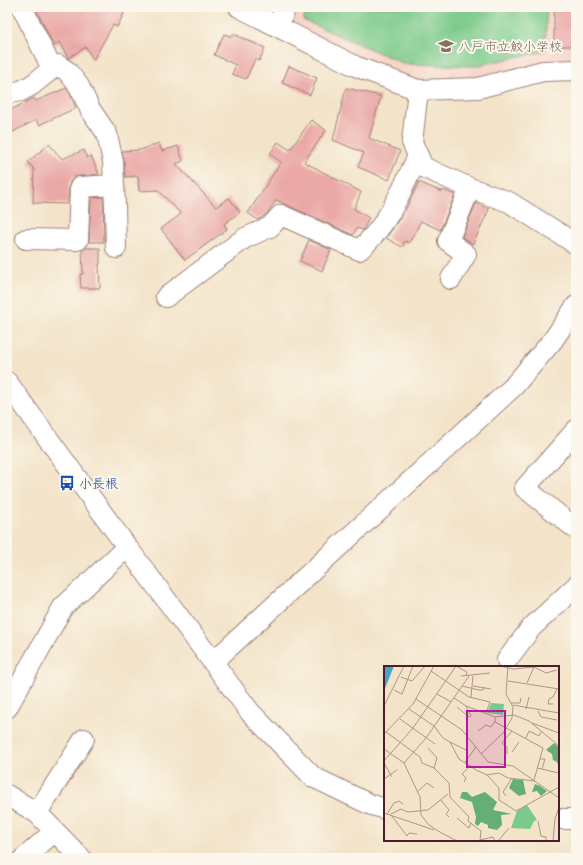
<svg xmlns="http://www.w3.org/2000/svg" width="583" height="865" font-family="'Comic Neue','Klee One',sans-serif">
<style>
.built{fill:#f5d2c3}
.green{fill:#7cca8a;stroke:#63745a}
.building{fill:#eaa9a7}
.lines{fill:none;stroke-linecap:round;stroke-linejoin:round}
.minor-casing{stroke:#9e817a;stroke-width:22}
.minor{stroke:#fff;stroke-width:20}
.labels{text-anchor:middle;stroke-width:4;stroke-linejoin:round;paint-order:stroke}
.education-label{font-size:13px;fill:#785e54;stroke:#fbf7ec;text-anchor:start}
.transit-label{font-size:13px;fill:#164399;stroke:#fbf7ec;text-anchor:start}
.inset-road{fill:none;stroke:#af9589;stroke-width:1}
.view{fill:#b5179e;fill-opacity:0.15;stroke:#b5179e;stroke-width:2}
.inset-edge{fill:none;stroke:#4a1f2b;stroke-width:2}
</style>
<rect width="100%" height="100%" fill="#fbf7ec"/>
<filter id="ink" filterUnits="userSpaceOnUse"><feTurbulence type="fractalNoise" baseFrequency=".025" numOctaves="2"/><feDisplacementMap in="SourceGraphic" scale="8" xChannelSelector="R" yChannelSelector="G"/><feConvolveMatrix kernelMatrix="1 2 1 2 8 2 1 2 1" color-interpolation-filters="sRGB"/></filter>
<filter id="wash" filterUnits="userSpaceOnUse"><feTurbulence type="fractalNoise" baseFrequency=".012" numOctaves="4" result="noise"/><feDisplacementMap in="SourceGraphic" scale="16" xChannelSelector="R" yChannelSelector="G"/><feGaussianBlur stdDeviation="0.9" result="paint"/><feColorMatrix in="noise" values="0 0 0 0 0 0 0 0 0 0 0 0 0 0 0 0 0 1.4 0 .05"/><feComposite in="paint" operator="in"/></filter>
<g filter="url(#wash)">
<rect width="100%" height="100%" fill="#f3e3c8"/>
<!-- built -->
<path class="built" d="M286,7H576V70L418,90L278,26Z"/>
<!-- green -->
<path class="green" d="M308,7H547L545,51L474,66L405,64L303,20Z"/>
<g id="blocks">
<!-- building -->
<path class="building" d="M35,7H117L125,11L117,27L113,25L93,60L86,47L68,58L59,42L54,46Z
M556,7H576V46H554V12H556Z
M224,34L232,37L233,34L265,48L259,61L255,59L246,79L232,74L236,65L214,55Z
M289,66L317,78L310,95L282,83Z
M66,88L69,92L76,108L54,118L39,125L36,120L7,135V112L34,98L36,101Z
M346,88L381,96L369,138L400,151L389,180L358,167L364,153L333,140Z
M311,120L326,130L304,162L361,192L354,209L369,218L363,230L357,228L353,235L276,200L268,212L263,217L258,220L248,213L281,162L270,154L278,142L290,150Z
M159,143L162,151L178,146L183,161L176,164L216,207L229,198L240,212L224,224L227,229L185,260L161,229L181,214L158,190L139,191L138,176L125,177L124,161L122,151L140,150Z
M49,144L62,159L84,150L87,158L91,156L99,174L79,176L74,177L70,182L69,186L68,204L33,203L34,169L28,162Z
M419,182L442,192L443,190L455,195L440,230L421,221L409,243L405,241L402,247L386,238L400,218L401,219Z
M103,197L104,242H89L91,198Z
M476,203L489,209L473,244L462,237Z
M309,240L331,250L322,271L300,261Z
M86,248H100V264H99L100,288H81L80,274H83L82,250Z"/>
</g>
</g>
<g filter="url(#ink)">
<use href="#blocks" fill-opacity="0" stroke="#9e817a" stroke-width="1"/>
<g class="lines">
<defs>
<path id="minor" d="M239,7L355,66L418,90L478,88L543,71L576,70
M278,26L286,7
M52,69L58,65L67,71L79,86L90,109L107,134L113,162L115,206L116,248
M418,90L412,142L423,167L470,188L509,202L576,244
M7,92L8,93L21,91L32,85L52,69L22,7
M26,239L78,240L80,187L114,185
M451,279L466,254L448,241L470,188
M166,297L245,238L270,227L281,215L359,250C388,226 402,189 418,156
M7,382L127,547L250,712L313,777L369,804L385,809
M576,430L525,488L576,529
M507,660L531,628L576,586
M213,662L513,387L553,340L576,306
M7,708L63,607L127,547
M7,795L37,813L81,858
M37,813L84,739
M558,819H576
M24,858L55,831"/>
</defs>
<!-- minor casing -->
<use href="#minor" class="minor-casing"/>
<!-- minor -->
<use href="#minor" class="minor"/>
</g>
</g>
<!-- icons -->
<defs>
<symbol id="school-bare" viewBox="-9 -9 18 18"><path d="M0-5L7-2L0 1L-7-2ZM-4 1L0 2.5L4 1V4Q0 6-4 4Z" fill="#8d6e63" stroke="#fbf7ec" stroke-width="2.5" paint-order="stroke"/></symbol>
<symbol id="bus-bare" viewBox="-9 -9 18 18"><path d="M-5-6H5V4H4V6H2V4H-2V6H-4V4H-5ZM-3.5-4V0h7V-4ZM-3.5 1.2v1.5H-2V1.2ZM2 1.2v1.5H3.5V1.2Z" fill="#1a4fb4" stroke="#fbf7ec" stroke-width="2.5" paint-order="stroke"/></symbol>
</defs>
<g fill-rule="evenodd">
<use href="#school-bare" x="435" y="35" width="22" height="22"/>
<use href="#bus-bare" x="56" y="472" width="22" height="22"/>
</g>
<g class="labels">
<!-- education labels -->
<g class="education-label">
<text x="458" y="51">八戸市立鮫小学校</text>
</g>
<!-- transit labels -->
<g class="transit-label">
<text x="79" y="488">小長根</text>
</g>
</g>
<!-- overview -->
<g transform="translate(384 666)">
<rect width="175" height="175" fill="#f3e3c8"/>
<path d="M107,37L120,38L119,49L103,47ZM143,139L153,154L150,155L146,163L127,162L133,145Z" fill="#7cca8a"/>
<path d="M170,77L175,81V102L173,96L169,94L168,88L162,84ZM129,113L139,114L142,128L135,130L125,122ZM151,118L156,120L163,125L157,130L153,125L148,126ZM78,126H83L88,131L101,126L113,136L109,144L128,148L117,149L118,159L113,164L104,162V159L97,156L94,160L91,158L92,151L88,136L76,132Z" fill="#65ae76"/>
<path d="M0,0H10L0,25Z" fill="#44a6c4"/>
<path class="inset-road" d="M72,0L83,6L82,10M117,0L129,3L150,1L162,7L173,4M47,5L85,31L106,36L102,47M77,10L106,7M17,11L28,15L41,0M124,15L175,23M143,17L150,1M78,20L95,24H99L100,21M89,20L107,23M10,24L18,28L29,0M53,28L67,36M87,31L89,10M70,32L82,40L111,51L130,49L145,55L175,80M32,33L78,64L104,96L129,100L175,132M127,37H136L137,32M169,38H164L165,33L169,31L173,23M129,39L175,47M0,40L20,0M73,41L85,51L87,50L82,40M25,43L50,60L59,72L66,76L75,93L92,104L103,109L115,107L124,112L151,115M142,43L145,31M154,45L157,51L173,54M111,51V56L159,82L150,114M16,53L51,78M148,57L175,67M94,65L102,59L107,61L111,55M2,66L36,91L38,97L50,102L65,117L66,131L85,151L84,155L97,165L96,175M0,68L29,38L50,0M142,72L145,65L155,70L157,66M66,76L82,84M44,82L53,92L50,102M0,83L20,97L36,131L37,149L44,158L54,165M128,86L135,76M97,88L119,67L128,52L129,41L122,28L124,0M123,88V81L118,77L128,65M156,93H161L158,103M0,95L29,62L72,0M81,96L92,81M0,97L8,111M20,97L42,72L85,10M153,102L175,107M103,109L115,122V134L132,145L175,121M0,113L13,104M80,116L82,112L78,108L87,99M33,126L43,117L50,122M122,130L119,126L128,112M57,134L65,144L62,148L65,151M0,147L50,164M3,148L10,137L15,135L19,138M7,148L17,143L24,146L44,144L64,128M7,149L23,170L25,167L33,168M73,152L85,162L87,157M154,155L157,170L162,171V175M54,165L73,175M96,174L109,171L111,175M114,175L125,162M169,175L171,153L175,141"/>
<path class="view" d="M83,45H121V101H83Z"/>
<rect width="175" height="175" class="inset-edge"/>
</g>
<!-- margin -->
<rect width="583" height="865" fill="none" stroke="#fbf7ec" stroke-width="24"/>
</svg>
